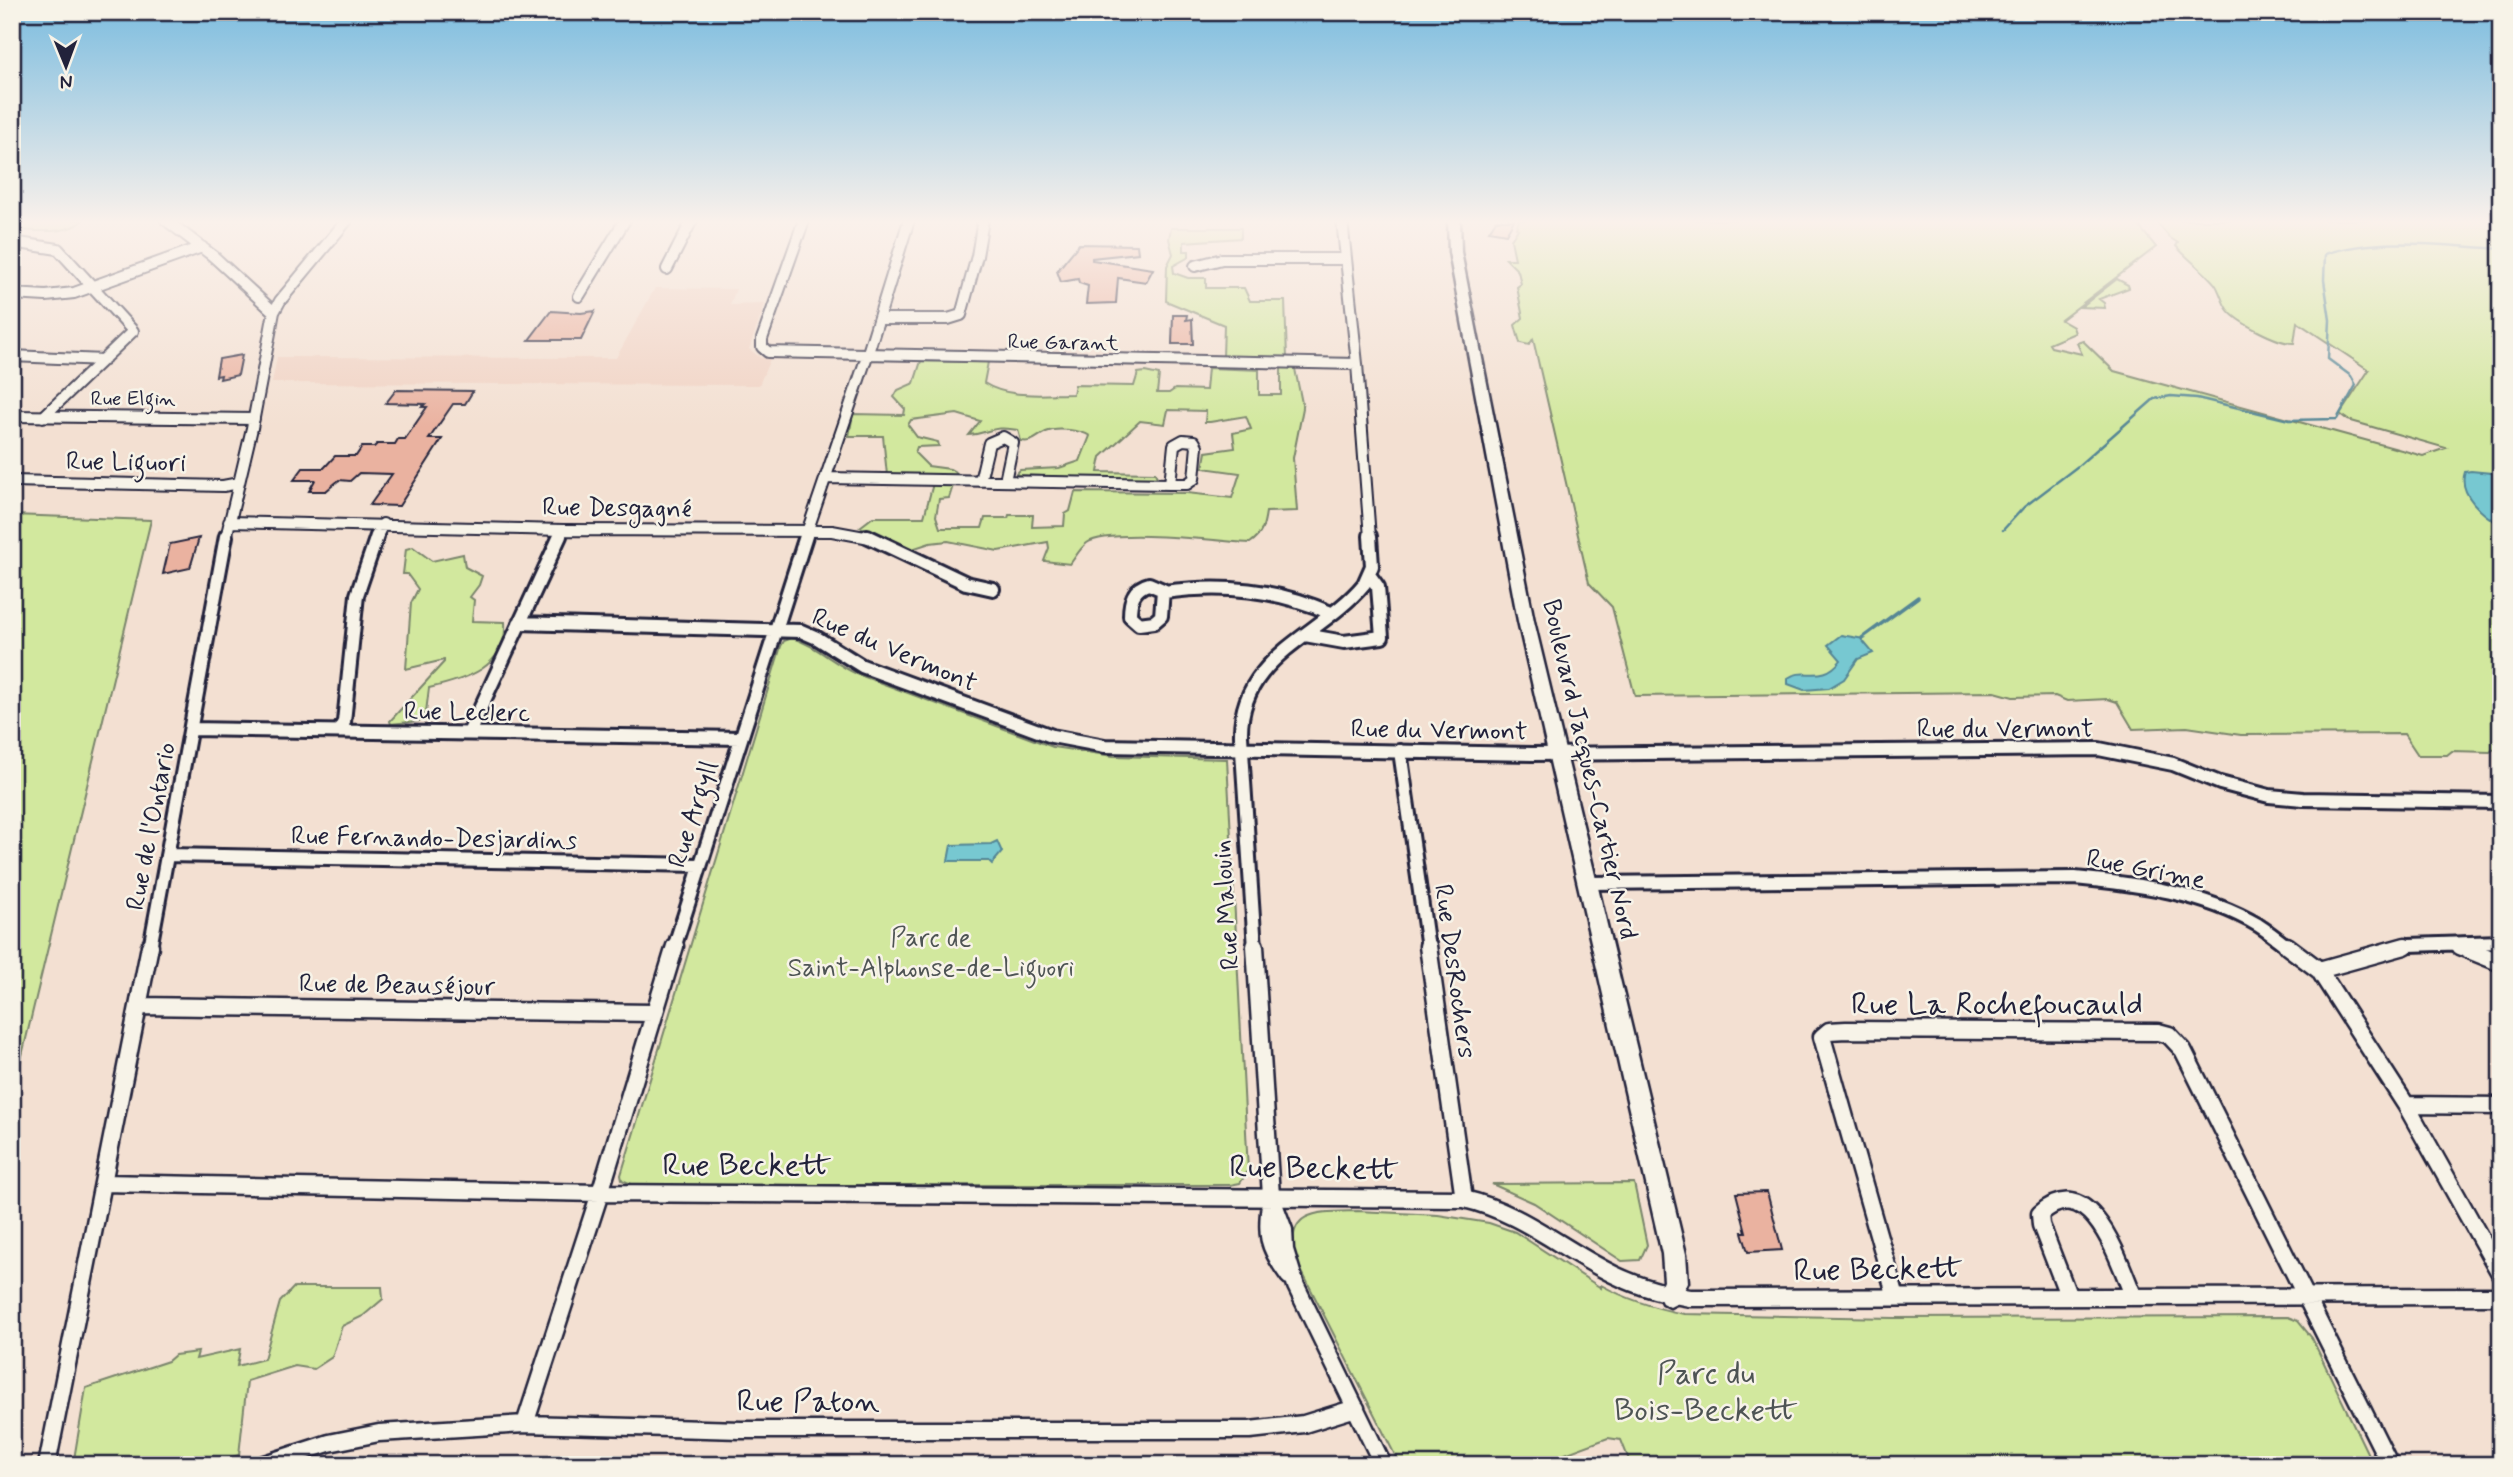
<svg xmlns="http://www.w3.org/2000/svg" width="2513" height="1477" font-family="Mynerve,sans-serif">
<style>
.built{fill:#f0d2c3}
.green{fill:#d2e89e;stroke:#7a856c;stroke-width:2;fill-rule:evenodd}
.water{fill:#77c8d1;stroke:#558695;stroke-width:2}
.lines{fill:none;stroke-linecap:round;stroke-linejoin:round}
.stream-far1{stroke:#558695;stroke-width:2.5}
.stream{stroke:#558695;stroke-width:3.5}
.building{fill:#eab2a0;stroke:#22223b;stroke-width:2}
.street-far2-casing{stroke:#22223b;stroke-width:14}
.street-far1-casing{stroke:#22223b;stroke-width:18}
.street-casing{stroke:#22223b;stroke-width:21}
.secondary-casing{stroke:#22223b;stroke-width:5}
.street-far2{stroke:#f7f3e8;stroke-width:10}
.street-far1{stroke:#f7f3e8;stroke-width:12}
.street{stroke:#f7f3e8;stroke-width:16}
.secondary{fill:#f7f3e8;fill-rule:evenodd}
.labels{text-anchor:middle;stroke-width:5;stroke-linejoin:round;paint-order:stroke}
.far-street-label{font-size:21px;fill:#22223b;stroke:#f7f3e8}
.street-label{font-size:26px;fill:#22223b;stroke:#f7f3e8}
.park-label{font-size:26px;fill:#4e5454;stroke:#f7f3e8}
.near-street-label{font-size:32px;fill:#22223b;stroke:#f7f3e8}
.near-park-label{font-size:32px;fill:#4e5454;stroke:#f7f3e8}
</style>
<rect width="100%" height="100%" fill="#f3e0d2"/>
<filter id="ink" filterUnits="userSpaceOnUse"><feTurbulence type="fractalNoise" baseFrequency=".0143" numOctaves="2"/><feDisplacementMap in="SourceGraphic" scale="14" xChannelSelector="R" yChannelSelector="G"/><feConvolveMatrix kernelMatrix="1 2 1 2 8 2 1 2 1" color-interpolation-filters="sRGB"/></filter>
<g filter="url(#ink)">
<!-- built -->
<path class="built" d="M655,288L736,289L730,305L765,304L749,349L761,358L770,359L759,385L272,383L277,357L616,358Z"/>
<!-- green -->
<path class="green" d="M12,220H83C67,236 33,230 12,230Z
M1519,220H2134L2156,247L2061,320L2073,327L2075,333L2049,344L2051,347L2082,354L2077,343L2083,341L2114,371L2423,456L2446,448L2348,420L2340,414L2369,370L2297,322L2294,343C2279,344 2236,322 2227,309C2222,302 2220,291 2215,284C2205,271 2187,259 2176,246L2178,243L2169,237L2155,220H2501V738L2498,746L2490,752L2452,751L2447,755H2418L2404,734L2241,735L2187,727L2133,729L2117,702L2108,699L2067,701L2055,696L2013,697L1995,692L1635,696L1612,607L1589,583L1533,339L1529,345L1520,343L1515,325L1523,318L1517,287L1521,284L1518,271L1506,259H1515L1511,240L1518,229L1516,228Z
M1171,228H1241V238L1184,242V251H1189V257L1173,266L1174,273L1188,278H1206V288H1244L1250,301H1285L1287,358L1223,357L1224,325L1166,301L1167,266L1173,254L1169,239Z
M2117,279L2128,285L2129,288L2099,299L2104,303L2105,308L2081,307Z
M921,361L988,362L984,383C1009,399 1043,394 1073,394L1075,385L1134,386L1138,373L1145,372L1159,375L1157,393H1169L1175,389L1206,390L1208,368L1259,370V395H1281V367L1295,369L1303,408L1293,458L1297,511L1266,512C1264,526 1262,535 1250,543C1218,541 1110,528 1087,543C1080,548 1075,558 1070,564L1044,561L1049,548L1048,542L998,551L948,541L930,543L912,549L860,527L873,517H924L935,476L887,475L883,436H849L853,414L904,415L905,409L894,397L898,390L914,383ZM1168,410L1206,411L1205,422H1210L1246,416L1251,429L1233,433L1235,448L1206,452L1203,468L1240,473L1232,498L1187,493L1075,492L1070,511L1065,514L1064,526L1032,527L1033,515H1009L1008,518H985L982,528H940L936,516L939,499L949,498L957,473L950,469L928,466L915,453L917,447L939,446L938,442L917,437L908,425L911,420L957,414L980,421L969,435C991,433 991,425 1018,430L1021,441C1034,443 1035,437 1046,432C1057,427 1081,430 1090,436L1080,461L1059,468L1020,470L1015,475L1153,480L1157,477L1155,473L1098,472L1101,457L1140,421L1165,424Z
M12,515L151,520L12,1097Z
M413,547L432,561L463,554L465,567L482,576L479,585L470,597L474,600L472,621L505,622C508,668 464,680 429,688L426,712L419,721L391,724L390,721L444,662V660L406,669L411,603L418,589L407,574H403L406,549Z
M792,638C816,645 834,664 857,674L1053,747L1113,756L1227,759L1248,1171L1240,1183L1230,1185H634L622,1180L621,1175L781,646L784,641Z
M1634,1183L1647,1245L1640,1260L1622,1261L1534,1203L1492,1184Z
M1358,1211L1438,1215L1489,1223L1515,1232L1601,1288V1285C1628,1300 1654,1308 1684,1314L1894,1318L2288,1317L2298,1321L2312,1338L2373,1465H1631L1621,1440L1608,1438L1562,1455L1566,1465H1400L1295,1258C1284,1207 1323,1212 1358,1211Z
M294,1287H382L383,1299L363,1316L342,1326L332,1357L314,1369L295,1366L247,1381L239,1455L207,1465H73L86,1388L168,1361L175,1355L198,1352L196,1359L240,1349L237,1366L264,1359L280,1302Z"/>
<!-- water -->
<path class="water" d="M2471,471L2501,474V525C2484,516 2457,494 2465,472Z
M1841,635L1864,639L1862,640L1873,653L1858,659L1844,679L1829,688L1804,690L1788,684V678C1804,666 1822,685 1841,660L1828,645Z
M997,841L1002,852L992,864L989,861H948L951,845L991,844Z"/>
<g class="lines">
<!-- stream-far1 -->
<path class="stream-far1" d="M2003,530L2024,507L2078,466L2154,399L2171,396L2197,398L2289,420L2337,419L2356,385L2351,376L2328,359L2330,320L2324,280L2325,254C2380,236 2445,246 2501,249"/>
<!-- stream -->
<path class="stream" d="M1862,638L1918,597"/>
</g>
<!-- building -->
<path class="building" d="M1496,220H1514L1506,234L1489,231Z
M1079,244L1137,245L1138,253L1092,258V260L1153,269L1146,282L1118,278L1116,303L1086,304L1088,286L1079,283L1078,279L1061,282L1057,271Z
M551,311L581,313L595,311L581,340H529Z
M1173,315H1187L1186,320L1192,319L1193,344H1172Z
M242,355L238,375L220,379L221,375L216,376L219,359Z
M396,390L473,391L465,404H453L429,439H442L399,506L370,505L392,474L359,473L350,481L339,480L326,491H309L315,480H294L303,468H324L335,456H356L362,447H374L377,444H395L398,439H405L427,407H422L425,404L386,403Z
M199,538L190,568L163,574L170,544Z
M1767,1192L1782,1250L1748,1252L1742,1232H1746L1736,1193Z"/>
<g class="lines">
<defs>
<path id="street-far2" d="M166,220L213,256L274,312
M804,220L762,339V347L768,352L1357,364
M1342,220L1357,364L1370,538
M16,238L19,243L58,249L133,331L43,417
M1195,266L1222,259H1346
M667,269L692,220
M12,294L46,296L74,293L202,247
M579,296L625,220
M879,319H948L961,315L977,256L983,220
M12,356L104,360
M12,416L254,419
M1183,440L1194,441L1197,446L1194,479L1187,484H1170L1174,445Z
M827,478L1170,484
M12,481L223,486L239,483
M980,481L989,443L1003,437L1013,443L1005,481
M229,522L563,530L832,531L870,538
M226,538L252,428L274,312L280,301L347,220
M376,538L383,524
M559,538L563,530
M805,538L867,356L909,220"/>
<path id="street-far1" d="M867,536L966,583L993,589
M1149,584L1163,590L1161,616L1154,622L1139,624L1130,616C1130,601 1133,588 1149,584Z
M1164,592C1223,584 1276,589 1331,613
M519,623L801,631L817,638L862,666L1052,736L1105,746L1532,754L2099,749L2173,764L2220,783L2269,796L2303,799L2501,802
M1305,635L1344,642L1382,637L1378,587L1370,576
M192,729L741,738
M339,731L344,722L357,595L377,536
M469,733L560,536
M1400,751L1428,948
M167,855L700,865
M1589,883L2075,878C2137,884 2204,893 2258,925C2269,932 2279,940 2289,948
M2456,945L2463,948
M150,948L226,536
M674,948L806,536
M1255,948L1241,736C1239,656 1321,636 1364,584L1372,566L1370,536
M2398,948L2409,945L2501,942"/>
<path id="street" d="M1255,946L1271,1196L1284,1230L1285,1250L1296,1286L1383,1465
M1428,946L1464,1199
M2287,946L2319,970L2406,1105L2501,1275
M2459,946L2501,963
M2319,970L2405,946
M139,1006L654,1013
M2406,1105L2501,1106
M103,1183L600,1193L1464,1199C1517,1211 1556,1244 1603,1269C1630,1284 1660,1293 1690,1298L2501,1296
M1271,1197C1265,1234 1267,1246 1289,1276
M2068,1295L2041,1225L2040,1214C2091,1168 2119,1262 2133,1295
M1896,1297L1822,1037L1829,1031L1846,1030L2158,1032L2169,1035L2183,1050L2390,1465
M525,1424L600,1193L675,946
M47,1465L150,946
M261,1465L329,1443L379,1433L525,1424L741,1430H1250L1304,1424L1356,1408"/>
<path id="secondary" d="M1448,220H1460L1461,252L1534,621L1686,1254L1688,1282L1678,1303L1670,1307L1662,1303L1658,1295L1664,1281L1662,1254L1518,621L1449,252Z"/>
</defs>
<!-- street-far2 casing -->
<use href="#street-far2" class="street-far2-casing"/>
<!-- street-far1 casing -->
<use href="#street-far1" class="street-far1-casing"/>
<!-- street casing -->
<use href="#street" class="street-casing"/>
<!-- secondary casing -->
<use href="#secondary" class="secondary-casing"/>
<!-- street-far2 -->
<use href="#street-far2" class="street-far2"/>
<!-- street-far1 -->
<use href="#street-far1" class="street-far1"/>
<!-- street -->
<use href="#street" class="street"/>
<!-- secondary -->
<use href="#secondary" class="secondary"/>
</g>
</g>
<!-- sky -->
<linearGradient id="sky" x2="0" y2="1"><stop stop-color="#7bbcdf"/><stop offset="0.52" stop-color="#faf1eb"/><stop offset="1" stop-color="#faf1eb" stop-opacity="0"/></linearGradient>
<rect width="2513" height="427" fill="url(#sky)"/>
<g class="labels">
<!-- far-street labels -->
<g class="far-street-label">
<text transform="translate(1063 342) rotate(1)" y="7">Rue Garant</text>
<text x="133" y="405">Rue Elgin</text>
</g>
<!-- street labels -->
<g class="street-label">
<text transform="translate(126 461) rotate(1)" y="9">Rue Liguori</text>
<text transform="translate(617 507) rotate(1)" y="9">Rue Desgagné</text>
<text transform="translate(895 649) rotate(23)" y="9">Rue du Vermont</text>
<text transform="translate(467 711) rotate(1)" y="9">Rue Leclerc</text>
<text x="2005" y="737">Rue du Vermont</text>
<text transform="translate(1439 729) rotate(1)" y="9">Rue du Vermont</text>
<text transform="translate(1591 769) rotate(77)" y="9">Boulevard Jacques-Cartier Nord</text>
<text transform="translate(692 814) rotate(-72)" y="9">Rue Argyll</text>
<text transform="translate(150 826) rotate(-79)" y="9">Rue de l'Ontario</text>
<text transform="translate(434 837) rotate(1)" y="9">Rue Fernando-Desjardins</text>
<text transform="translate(2146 868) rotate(11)" y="9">Rue Grime</text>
<text transform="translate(1225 905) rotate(-94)" y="9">Rue Malouin</text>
<text transform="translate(1456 971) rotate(82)" y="9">Rue DesRochers</text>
<text transform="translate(397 984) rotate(1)" y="9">Rue de Beauséjour</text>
</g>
<!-- park labels -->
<g class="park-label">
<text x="931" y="946">Parc de<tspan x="931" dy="30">Saint-Alphonse-de-Liguori</tspan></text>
</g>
<!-- near-street labels -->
<g class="near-street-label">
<text x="1997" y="1014">Rue La Rochefoucauld</text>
<text x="747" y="1175">Rue Beckett</text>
<text transform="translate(1314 1167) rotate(1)" y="11">Rue Beckett</text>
<text transform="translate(1878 1268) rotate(-1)" y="11">Rue Beckett</text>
<text x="808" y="1411">Rue Paton</text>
</g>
<!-- near-park labels -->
<g class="near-park-label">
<text x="1706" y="1383">Parc du<tspan x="1706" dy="37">Bois-Beckett</tspan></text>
</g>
</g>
<!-- margin -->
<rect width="2513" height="1477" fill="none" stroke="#f7f3e8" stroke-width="42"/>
<rect x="21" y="21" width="2471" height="1435" fill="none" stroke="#22223b" stroke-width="2.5" filter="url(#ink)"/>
<!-- north arrow -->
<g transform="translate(66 66) rotate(179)" stroke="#f7f3e8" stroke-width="5" paint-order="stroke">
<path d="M0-5L12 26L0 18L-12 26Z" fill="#22223b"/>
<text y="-10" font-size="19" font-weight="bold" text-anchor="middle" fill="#22223b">N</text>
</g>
</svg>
